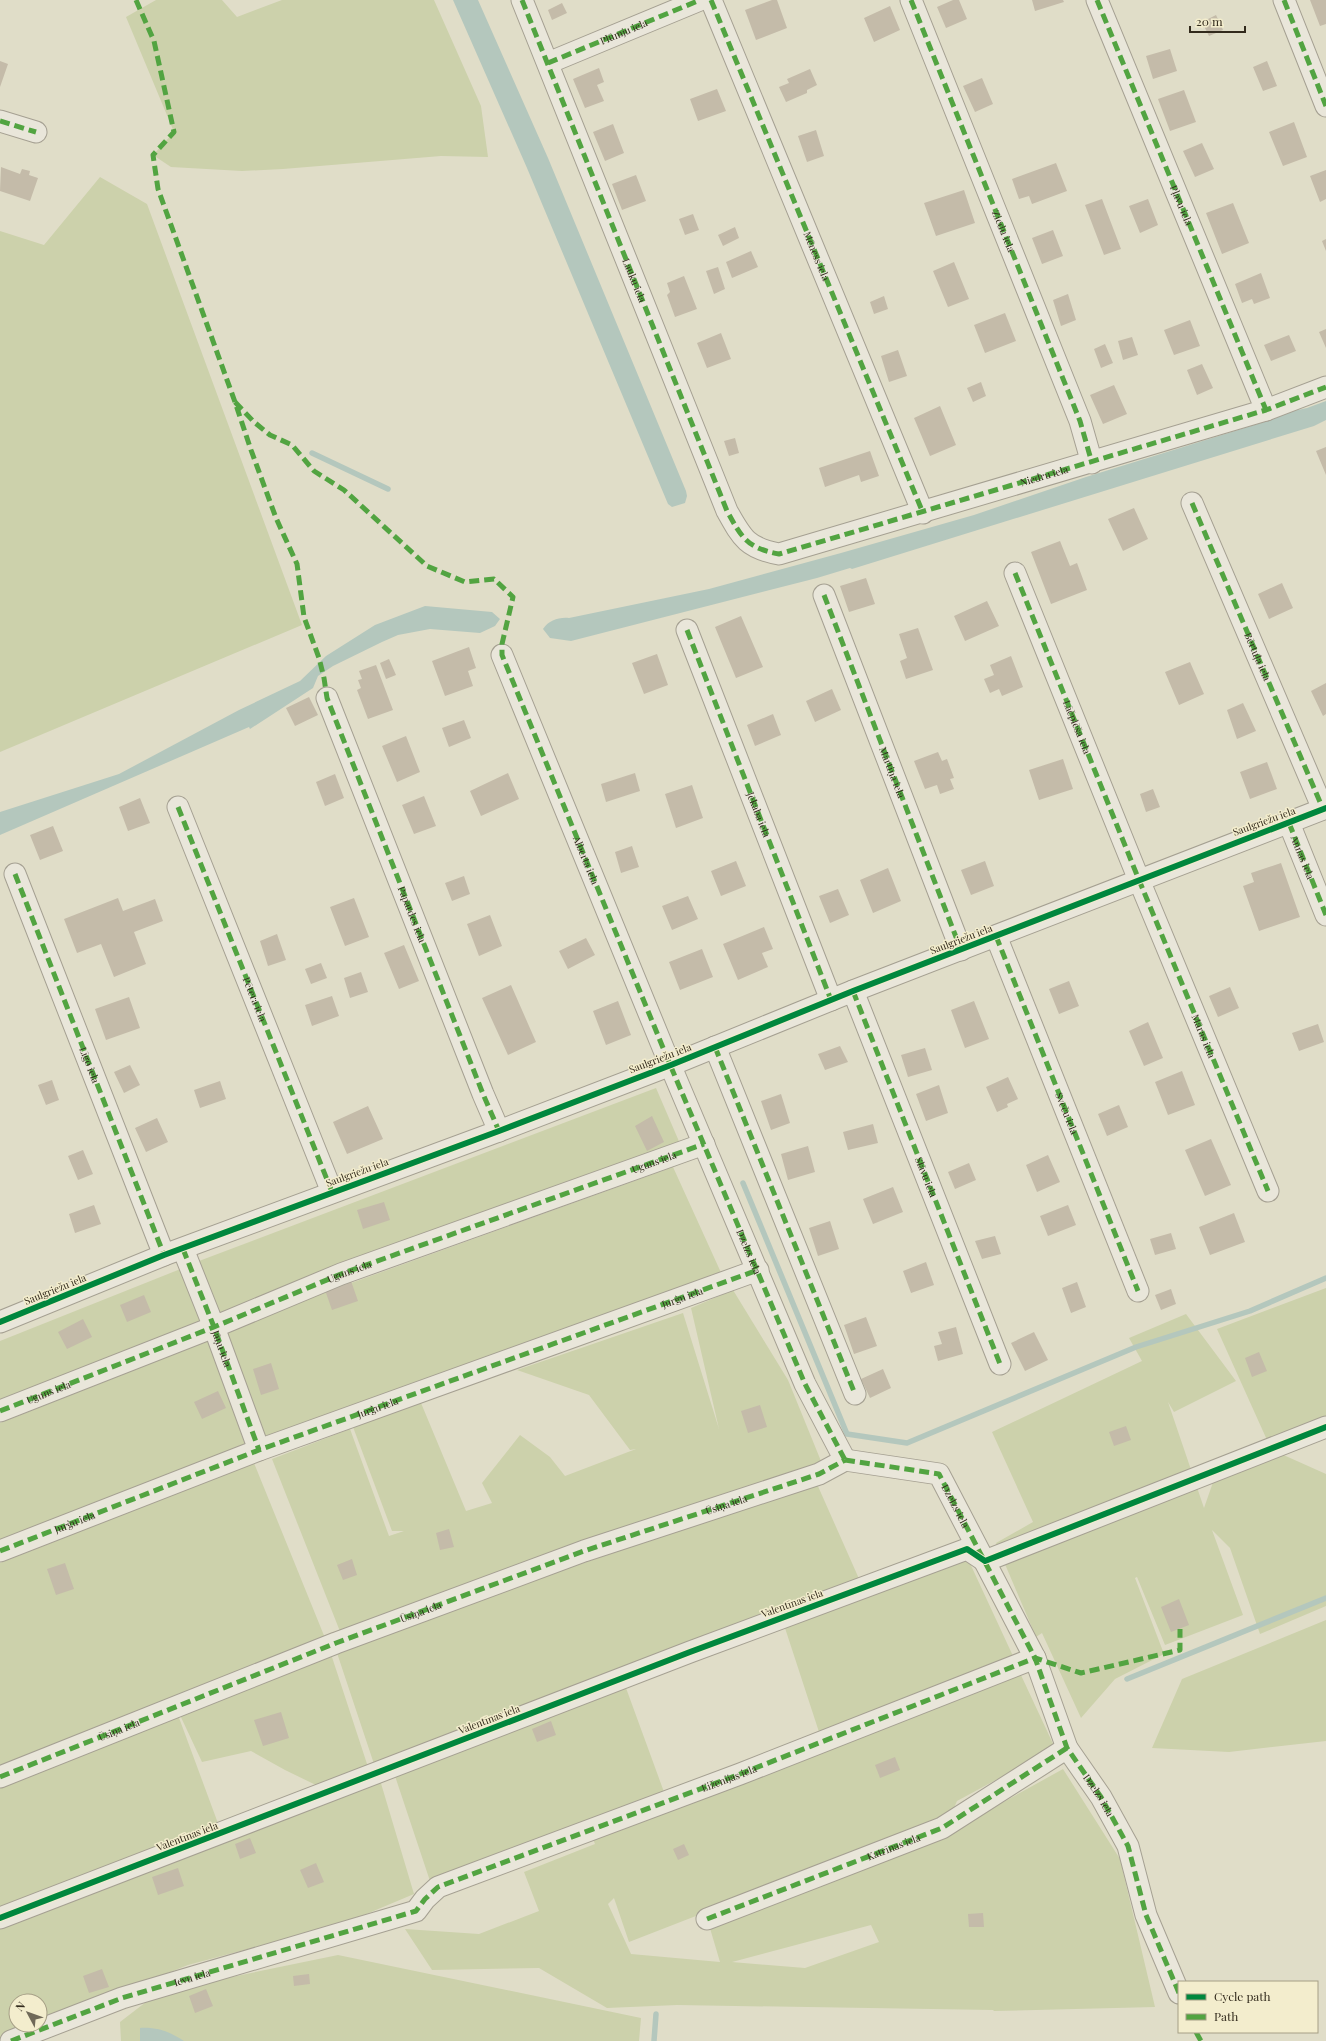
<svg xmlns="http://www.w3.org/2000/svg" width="1326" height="2041" font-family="'Playfair Display',serif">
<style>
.green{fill:#ccd1ab;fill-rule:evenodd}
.water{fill:#b4c7bd}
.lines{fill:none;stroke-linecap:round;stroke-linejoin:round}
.stream{stroke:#b4c7bd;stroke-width:5.5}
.building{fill:#c4bba9}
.minor-casing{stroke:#a5a092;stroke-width:23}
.minor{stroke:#e9e6da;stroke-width:21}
.quiet{stroke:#52a441;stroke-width:5;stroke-dasharray:10 5;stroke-linecap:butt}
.cycleway-casing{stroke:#f3edcd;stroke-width:8}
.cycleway{stroke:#00873e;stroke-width:6}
.labels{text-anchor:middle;stroke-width:3;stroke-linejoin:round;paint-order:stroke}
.street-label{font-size:10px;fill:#322a1c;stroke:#f3edcd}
</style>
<rect width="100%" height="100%" fill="#e0ddc8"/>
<!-- green -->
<path class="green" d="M156,0H222L237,17L282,0H434L481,106L488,157L441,156L283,169L242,171L171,167L153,155L174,132L126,17Z
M100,177L147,204L302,625L0,752V231L44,245Z
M656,1088L681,1146L219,1314L199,1261Z
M673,1167L723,1277L272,1436L263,1435L221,1330Z
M183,1268L202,1324L0,1403V1341Z
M1326,1288V1417L1267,1440L1217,1329Z
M733,1290L788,1380L823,1466L341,1634L272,1459L350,1429L389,1536L404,1531H392L353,1427L421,1403L466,1511L492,1503L482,1483L520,1435L550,1457L565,1476L636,1449L630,1450L589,1395L517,1370L683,1313L719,1429L691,1308Z
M1186,1314L1236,1381L1174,1412L1168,1402L1204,1508L1218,1468L1279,1453L1326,1474V1606L1260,1634L1230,1548L1212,1530L1243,1615L1165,1645L1137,1577L1135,1578L1164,1654L1115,1679L1081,1718L1042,1633L1036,1637L996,1543L1033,1522L992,1432L1142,1361L1129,1338Z
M208,1341L246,1447L0,1543V1423Z
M254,1463L325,1638L0,1766V1563Z
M817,1484L860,1581L374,1764L335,1647Z
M968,1559L1013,1656L819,1732L785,1628Z
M1326,1620V1741L1229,1752L1152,1748L1182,1679Z
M331,1654L368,1767L320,1787L285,1770L251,1751L202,1762L179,1713Z
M1020,1673L1055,1748L957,1801L950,1817L629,1942L614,1898L608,1904L631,1954L720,1962L709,1925L955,1829L1063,1769L1120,1859L1155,2007L994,2011L993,2010L677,2005L607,2008L539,1968L432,1970L405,1929L479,1934L539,1911L524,1872L595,1844L593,1839ZM871,1925L879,1942L805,1968L732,1962Z
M626,1688L664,1792L430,1881L394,1773Z
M178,1715L219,1826L0,1908V1784Z
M380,1780L414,1894L345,1923L188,1965L40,2024V2001H16V2025H36L0,2037V1925Z
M338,1955L641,2018L639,2041H121L120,2022L159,1992Z"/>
<!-- water -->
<path class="water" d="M453,0H478L548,158L686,491L687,496L685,503L672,507L668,504L527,168Z
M1326,401V420L1314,426L852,569L850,568L817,578L571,641L550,638L543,629C549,620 559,617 569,618L709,589L841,553L974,515L1086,477L1264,422L1293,411L1307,408Z
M425,606L492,612L500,619L495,626L480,633L430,629L398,635L382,642L333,666L318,676L313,688L250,729L249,727L0,835V812L119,774L239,710L300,681L326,656L375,625Z
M140,2028C158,2027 170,2032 184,2041H140Z"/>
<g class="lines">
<!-- stream -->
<path class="stream" d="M312,453L388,489
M743,1183L847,1434L907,1443L1136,1347L1250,1311L1326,1278
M1127,1679L1326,1598
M654,2041L656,2014"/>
</g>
<!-- building -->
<path class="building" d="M772,0H777L787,28L756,40L745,10Z
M953,0H959L967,19L946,28L937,7Z
M1032,0H1063L1064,2L1035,11Z
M1310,0H1326V24L1320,26Z
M562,3L567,13L552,20L548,10Z
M890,6L900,30L874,42L864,18Z
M1216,15L1223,30L1209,36L1202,22Z
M1170,49L1177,71L1153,79L1146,56Z
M0,61L8,64L0,87Z
M1267,61L1277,86L1263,91L1253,67Z
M599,68L604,82L597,85L604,101L585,108L573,79Z
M810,69L817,85L807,90V93L786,102L779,87L789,83L787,79Z
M982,78L993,104L975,112L963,86Z
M717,89L726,111L698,121L690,99Z
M1184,90L1196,122L1170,131L1158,99Z
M1294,122L1307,157L1283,166L1269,132Z
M613,124L624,153L605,161L593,132Z
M816,130L824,156L807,162L798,136Z
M1202,143L1214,169L1195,177L1183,151Z
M1056,163L1067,191L1032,204L1029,196L1019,199L1012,179Z
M1,167L20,174L22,169L30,171L29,175L38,178L30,201L0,191Z
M1326,170V199L1320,202L1310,176Z
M636,175L646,201L622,210L612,184Z
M964,190L975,223L936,236L924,203Z
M1102,199L1121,249L1104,255L1085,205Z
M1148,199L1158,225L1140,233L1129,206Z
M1233,203L1249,243L1222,254L1206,213Z
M693,214L699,230L685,235L679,219Z
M735,227L739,238L723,246L718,235Z
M1053,230L1063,256L1042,264L1032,238Z
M1326,239V251L1322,241Z
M751,251L758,267L732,278L726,262Z
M954,262L969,299L948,307L933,271Z
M718,267L725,289L714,294L706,271Z
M1261,273L1270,298L1254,304L1252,299L1242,303L1235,284Z
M684,276L697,309L675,317L667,295L670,292L667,283Z
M1068,294L1076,320L1061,326L1053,300Z
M884,296L888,309L874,314L870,302Z
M1005,313L1016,341L985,353L974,325Z
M1190,320L1200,346L1174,355L1164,330Z
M1326,329V348L1319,332Z
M721,333L731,359L707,368L697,343Z
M1289,335L1296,351L1271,361L1264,345Z
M1132,337L1138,355L1123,360L1118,341Z
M1105,344L1113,363L1101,368L1094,349Z
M898,350L907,376L889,382L881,356Z
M1202,364L1213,388L1197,395L1187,370Z
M981,382L986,396L973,402L967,388Z
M1114,385L1127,414L1103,424L1090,395Z
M940,406L956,445L930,456L914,418Z
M735,438L739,453L729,456L724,441Z
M1326,447V475L1316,451Z
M870,451L879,476L861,482L859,475L825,487L819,468Z
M1134,508L1148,539L1123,551L1108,519Z
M1060,541L1070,566L1077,563L1087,590L1051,604L1031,552Z
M866,578L875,604L849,612L840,586Z
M1282,583L1293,608L1269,619L1258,594Z
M987,601L999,626L965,641L954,616Z
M741,616L763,667L736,678L715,627Z
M918,628L933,670L906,679L900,661L907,658L899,634Z
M469,647L476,668L468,671L473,686L445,696L432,661Z
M657,654L668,685L644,694L632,663Z
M1011,656L1023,687L1002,696L999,689L990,693L984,679L994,675L990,665Z
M389,659L396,675L386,679L380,663Z
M1190,662L1204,694L1179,705L1165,672Z
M376,665L393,710L368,719L357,690L361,688L358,680L362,679L359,671Z
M1326,683V714L1323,716L1311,691Z
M832,689L841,710L815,722L806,701Z
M309,697L318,715L295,726L286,708Z
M1243,703L1256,731L1237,739L1227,710Z
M773,714L781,735L755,746L747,725Z
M464,720L471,738L449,747L442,728Z
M406,736L420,772L397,782L382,746Z
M938,752L942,761L947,759L954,778L950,779L954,789L940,794L937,785L925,789L914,761Z
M1063,759L1073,789L1039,800L1029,770Z
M1267,762L1277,789L1250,799L1240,772Z
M508,773L519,799L481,816L470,791Z
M635,773L640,791L606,802L601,784Z
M335,774L344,798L325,806L316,782Z
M692,785L703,818L676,828L665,794Z
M1153,789L1160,807L1146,812L1140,794Z
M424,796L436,826L414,834L402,805Z
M140,798L150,823L128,831L119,807Z
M53,826L63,851L40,860L30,835Z
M632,846L639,867L621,873L615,852Z
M736,861L746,886L721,896L711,871Z
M985,861L994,886L971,895L961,870Z
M1281,863L1300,917L1259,931L1243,886L1254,882L1251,873Z
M888,868L901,901L873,913L860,880Z
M464,876L470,894L452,901L445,883Z
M838,889L849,915L830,923L819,896Z
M688,896L698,919L672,930L662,906Z
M118,898L123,911L155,899L163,921L134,932L146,964L114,977L101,944L77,953L64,919Z
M354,898L369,937L345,946L330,907Z
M490,915L502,946L479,956L467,924Z
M764,927L773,949L762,953L768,967L738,980L723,944Z
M277,934L286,960L268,966L260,941Z
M586,938L595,955L568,969L559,951Z
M404,945L419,981L399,989L384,953Z
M702,949L713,977L680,990L669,962Z
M321,963L327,978L311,984L305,969Z
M361,972L368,992L350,998L344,978Z
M1069,981L1079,1006L1059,1014L1049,989Z
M511,985L536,1042L508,1055L482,998Z
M1230,987L1239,1008L1218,1017L1209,996Z
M332,996L339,1016L312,1026L305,1005Z
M129,997L140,1028L106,1040L95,1009Z
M618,1001L631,1035L606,1045L593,1011Z
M974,1001L989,1039L965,1048L951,1010Z
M1148,1022L1163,1058L1144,1066L1129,1031Z
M1318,1024L1324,1042L1299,1051L1292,1033Z
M840,1046L848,1062L825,1070L818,1054Z
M925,1048L932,1070L908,1077L901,1055Z
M130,1065L140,1085L124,1093L114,1072Z
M1182,1071L1195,1105L1168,1115L1155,1082Z
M1008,1077L1018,1099L1007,1104L1008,1107L997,1112L986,1087Z
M52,1080L59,1100L46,1105L38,1085Z
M220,1081L226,1099L200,1108L194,1090Z
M939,1085L948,1113L926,1121L916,1094Z
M781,1094L790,1123L771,1130L761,1101Z
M1119,1105L1128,1127L1107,1136L1098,1114Z
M368,1106L383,1139L347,1154L333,1122Z
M652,1116L664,1142L647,1151L635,1126Z
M157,1118L168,1142L146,1152L135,1128Z
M873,1124L878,1143L848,1150L843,1132Z
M1211,1139L1231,1185L1205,1196L1185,1150Z
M808,1146L815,1172L788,1180L781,1154Z
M83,1150L93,1174L78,1180L68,1156Z
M1048,1155L1060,1182L1037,1192L1026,1165Z
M969,1163L976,1180L955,1189L948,1172Z
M893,1187L903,1212L873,1224L863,1199Z
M384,1202L390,1220L363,1229L357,1210Z
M94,1205L101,1224L75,1233L69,1214Z
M1068,1205L1076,1225L1048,1236L1040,1216Z
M1234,1213L1245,1242L1210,1255L1199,1227Z
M830,1221L839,1249L818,1256L809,1228Z
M1171,1233L1176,1249L1155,1255L1150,1239Z
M995,1236L1001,1254L982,1259L975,1241Z
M926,1262L934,1285L911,1293L903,1271Z
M351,1281L358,1301L332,1310L325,1290Z
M1077,1282L1086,1307L1071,1313L1062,1288Z
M1171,1289L1176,1304L1161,1310L1155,1295Z
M144,1295L151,1312L127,1322L120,1305Z
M866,1317L877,1346L854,1354L844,1325Z
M83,1319L92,1337L67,1349L58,1332Z
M956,1327L963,1354L938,1361L934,1346L942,1344L938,1332Z
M1034,1332L1048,1360L1025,1371L1011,1343Z
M1259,1352L1267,1371L1252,1377L1245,1358Z
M271,1363L279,1389L261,1395L253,1369Z
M883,1369L891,1388L870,1398L861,1379Z
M218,1391L226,1408L202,1419L194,1402Z
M760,1405L767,1427L748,1433L741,1411Z
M1126,1426L1131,1440L1114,1446L1109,1432Z
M449,1529L454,1547L440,1550L436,1533Z
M352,1559L357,1575L343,1580L337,1565Z
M65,1563L74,1589L56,1595L47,1569Z
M1179,1599L1189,1625L1171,1632L1161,1607Z
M281,1712L289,1738L263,1746L254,1720Z
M551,1721L556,1735L537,1742L532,1729Z
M895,1757L900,1770L880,1778L875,1765Z
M250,1838L256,1853L240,1859L235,1844Z
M684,1844L689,1855L678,1860L673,1849Z
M316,1863L324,1882L308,1888L300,1870Z
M178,1868L184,1886L158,1895L152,1877Z
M983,1913L984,1927H969L968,1914Z
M102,1969L109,1987L89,1993L83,1976Z
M309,1974L310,1984L294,1986L293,1976Z
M206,1989L213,2006L195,2013L189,1996Z"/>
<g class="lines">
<defs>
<g id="minor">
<path id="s1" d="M522,0L727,511C742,538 747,548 779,554L1266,410L1326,387"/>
<path id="s2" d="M711,0L923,513"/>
<path id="s3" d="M911,0L1080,421L1092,463"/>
<path id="s4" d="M1097,0L1266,410"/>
<path d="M1284,0L1326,106"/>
<path d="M548,63L700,0"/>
<path d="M0,121L36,132"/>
<path id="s5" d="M1192,503L1323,809"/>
<path id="s6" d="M1015,573L1139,880L1268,1191"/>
<path id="s7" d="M824,595L961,950"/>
<path d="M687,630L831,1000"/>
<path d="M502,655L666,1055L805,1384L845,1460"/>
<path d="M327,698L483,1094L499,1131"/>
<path d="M178,807L332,1192"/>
<path id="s8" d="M1289,823L1326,915"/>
<path d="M15,874L164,1255"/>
<path d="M996,936L1138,1291"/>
<path d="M853,991L1000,1364"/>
<path d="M715,1047L855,1394"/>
<path d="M183,1249L214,1327L259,1450"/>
<path d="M0,1322L164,1255L499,1131L671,1065L853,991L1326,808"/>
<path d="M0,1411L214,1327L341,1274L704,1144"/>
<path d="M845,1460L939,1474L1035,1658L1067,1748L1101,1797L1128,1846L1146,1915L1179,1993"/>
<path id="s9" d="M0,1551L259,1450L758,1270"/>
<path d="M0,1777L336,1643L584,1551L819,1474L845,1460"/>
<path d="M0,1918L690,1652L967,1549L985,1561L1326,1427"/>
<path id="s10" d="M707,1919L942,1828L1067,1748"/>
<path d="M11,2041L122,1998L416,1911L425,1899L438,1887L740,1774L1035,1658"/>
</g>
</defs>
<!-- minor casing -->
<use href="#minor" class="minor-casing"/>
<!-- minor -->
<use href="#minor" class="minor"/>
<!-- quiet -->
<g class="quiet">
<path id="s11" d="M136,0L154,41L174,132L153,155L158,189L235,402L251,450L276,518L297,564L304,617L319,658L324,678L327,698L483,1094L499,1131"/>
<path d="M522,0L727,511C742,538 747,548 779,554L1266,410L1326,387"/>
<path d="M711,0L923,513"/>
<path d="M911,0L1080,421L1092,463"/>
<path d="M1097,0L1266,410"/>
<path d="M1284,0L1326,106"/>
<path id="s12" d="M548,63L700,0"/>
<path d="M0,121L36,132"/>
<path id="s13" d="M235,402L254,422L270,435L292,445L314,471L344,490L427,566L465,582L494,579L513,597L502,644V655L666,1055L805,1384L845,1460"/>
<path d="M1192,503L1323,809"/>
<path d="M1015,573L1139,880L1268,1191"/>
<path d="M824,595L961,950"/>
<path id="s14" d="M687,630L831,1000"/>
<path id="s15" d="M178,807L332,1192"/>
<path d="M1289,823L1326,915"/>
<path id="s16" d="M15,874L164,1255"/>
<path id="s17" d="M996,936L1138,1291"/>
<path id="s18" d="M853,991L1000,1364"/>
<path d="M715,1047L855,1394"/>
<path id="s19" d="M183,1249L214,1327L259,1450"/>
<path id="s20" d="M0,1411L214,1327L341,1274L704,1144"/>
<path id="s21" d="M845,1460L939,1474L1035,1658L1067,1748L1101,1797L1128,1846L1146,1915L1179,1993"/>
<path d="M0,1551L259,1450L758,1270"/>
<path id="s22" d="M0,1777L336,1643L584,1551L819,1474L845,1460"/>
<path d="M707,1919L942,1828L1067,1748"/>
<path d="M1196,2032L1201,2041"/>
<path id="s23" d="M11,2041L122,1998L416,1911L425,1899L438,1887L740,1774L1035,1658L1081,1673L1180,1650V1629"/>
</g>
<defs>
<path id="cycleway" d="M0,1322L164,1255L499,1131L671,1065L853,991L1326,808
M0,1918L690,1652L967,1549L985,1561L1326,1427"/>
</defs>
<!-- cycleway casing -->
<use href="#cycleway" class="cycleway-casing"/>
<!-- cycleway -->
<use href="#cycleway" class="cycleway"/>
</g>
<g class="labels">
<!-- street labels -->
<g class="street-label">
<text dy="4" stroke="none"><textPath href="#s12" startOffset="82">Plūmju iela</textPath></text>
<text dy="4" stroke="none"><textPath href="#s4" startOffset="222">Pļavu iela</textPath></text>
<text dy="4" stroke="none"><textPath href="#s3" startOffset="249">Ziedu iela</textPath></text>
<text dy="4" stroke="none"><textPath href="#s2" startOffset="277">Mēness iela</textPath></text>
<text dy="4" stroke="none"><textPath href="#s1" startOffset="302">Lauku iela</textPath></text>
<text dy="4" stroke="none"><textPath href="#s1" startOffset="898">Niedru iela</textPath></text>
<text dy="4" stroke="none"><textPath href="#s5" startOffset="167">Bērtuļa iela</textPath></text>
<text dy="4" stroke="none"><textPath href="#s6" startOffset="166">Lāčplēša iela</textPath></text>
<text dy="4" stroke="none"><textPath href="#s7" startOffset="190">Mārtiņa iela</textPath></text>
<text dy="4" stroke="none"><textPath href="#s14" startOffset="198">Jēkaba iela</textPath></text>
<text transform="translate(1264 821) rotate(-20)" y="4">Saulgriežu iela</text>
<text dy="4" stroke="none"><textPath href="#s8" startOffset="37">Annas iela</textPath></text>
<text dy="4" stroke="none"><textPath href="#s13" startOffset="632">Alberta iela</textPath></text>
<text dy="4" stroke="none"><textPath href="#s11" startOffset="974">Papardes iela</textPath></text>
<text transform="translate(961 939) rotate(-21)" y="4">Saulgriežu iela</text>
<text dy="4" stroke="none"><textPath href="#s15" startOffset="207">Pētera iela</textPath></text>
<text dy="4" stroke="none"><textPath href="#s6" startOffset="500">Māras iela</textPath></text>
<text transform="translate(660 1058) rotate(-21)" y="4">Saulgriežu iela</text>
<text dy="4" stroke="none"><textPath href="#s16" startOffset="205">Līgo iela</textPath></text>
<text dy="4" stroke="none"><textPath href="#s17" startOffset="191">Sveču iela</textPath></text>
<text dy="4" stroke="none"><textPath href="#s20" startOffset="700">Uguns iela</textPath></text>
<text transform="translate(357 1172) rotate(-20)" y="4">Saulgriežu iela</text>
<text dy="4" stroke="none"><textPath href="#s18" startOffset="200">Slāvu iela</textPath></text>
<text dy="4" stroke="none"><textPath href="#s13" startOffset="1056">Dzelzs iela</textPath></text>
<text dy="4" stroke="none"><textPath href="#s20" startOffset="376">Uguns iela</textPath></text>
<text transform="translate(55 1289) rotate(-22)" y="4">Saulgriežu iela</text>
<text dy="4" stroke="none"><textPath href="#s9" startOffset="728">Jurģu iela</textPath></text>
<text dy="4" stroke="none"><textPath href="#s19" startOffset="107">Jāņu iela</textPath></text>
<text dy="4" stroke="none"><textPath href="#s20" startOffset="52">Uguns iela</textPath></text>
<text dy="4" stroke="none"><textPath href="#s9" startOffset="404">Jurģu iela</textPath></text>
<text dy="4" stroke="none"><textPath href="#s22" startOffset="776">Ūsiņa iela</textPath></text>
<text dy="4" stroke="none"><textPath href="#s21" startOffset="131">Dzelzs iela</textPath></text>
<text dy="4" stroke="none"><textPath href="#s9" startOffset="80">Jurģu iela</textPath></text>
<text transform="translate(792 1603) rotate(-20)" y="4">Valentīnas iela</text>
<text dy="4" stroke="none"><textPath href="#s22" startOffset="452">Ūsiņa iela</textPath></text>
<text transform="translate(489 1719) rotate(-21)" y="4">Valentīnas iela</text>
<text dy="4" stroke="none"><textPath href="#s22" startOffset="128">Ūsiņa iela</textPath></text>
<text dy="4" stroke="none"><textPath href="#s23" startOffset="769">Eiženijas iela</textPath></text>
<text dy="4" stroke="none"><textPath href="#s21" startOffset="455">Dzelzs iela</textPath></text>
<text transform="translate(187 1836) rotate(-21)" y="4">Valentīnas iela</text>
<text dy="4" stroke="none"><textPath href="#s10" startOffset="200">Katrīnas iela</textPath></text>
<text dy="4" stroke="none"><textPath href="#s23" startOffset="192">Ievu iela</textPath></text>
</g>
</g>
<!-- legend -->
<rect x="1178" y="1981" width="140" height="52" fill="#f3edcd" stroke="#a69f86"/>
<rect x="1186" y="1994" width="20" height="6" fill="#00873e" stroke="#a69f86"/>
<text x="1214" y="2001" font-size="12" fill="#322a1c">Cycle path</text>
<rect x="1186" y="2014" width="20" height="6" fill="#52a441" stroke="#a69f86"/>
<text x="1214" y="2021" font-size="12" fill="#322a1c">Path</text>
<!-- north arrow -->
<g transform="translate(28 2013) rotate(311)"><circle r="19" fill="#f3edcd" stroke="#a69f86"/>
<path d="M0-3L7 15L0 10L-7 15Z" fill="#6f6958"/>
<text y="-6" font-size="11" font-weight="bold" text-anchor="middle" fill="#322a1c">N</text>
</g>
<!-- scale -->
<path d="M1190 26v6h55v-6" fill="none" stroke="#322a1c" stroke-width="2"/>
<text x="1196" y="26" font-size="12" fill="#322a1c" stroke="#f3edcd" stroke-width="3" paint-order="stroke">20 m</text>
</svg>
